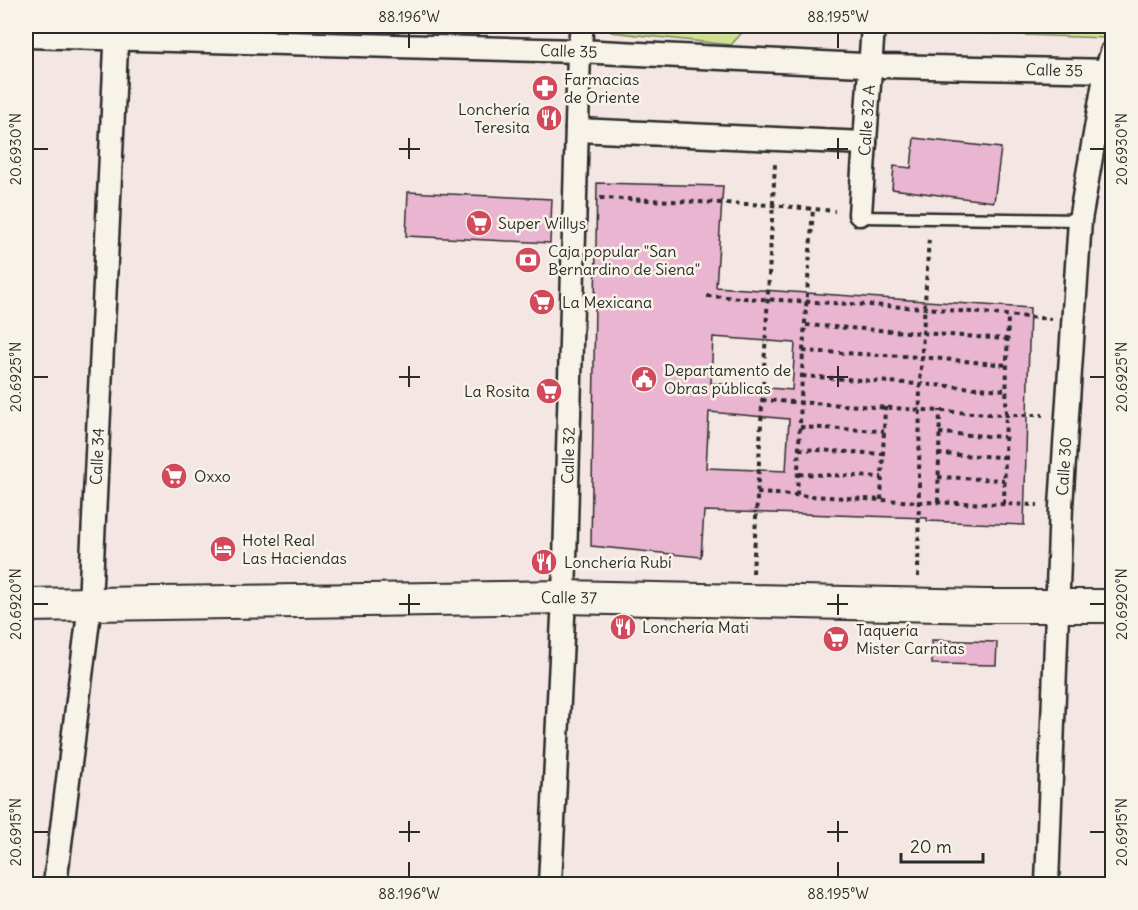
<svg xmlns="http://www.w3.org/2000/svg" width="1138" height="910" font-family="Delius,sans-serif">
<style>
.green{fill:#d0e195;stroke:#7e8660;stroke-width:1.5}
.building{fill:#e9b5d0;stroke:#2b2b2b;stroke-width:1.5;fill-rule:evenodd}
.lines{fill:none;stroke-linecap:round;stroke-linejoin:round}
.lane-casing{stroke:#2b2b2b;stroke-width:15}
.street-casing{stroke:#2b2b2b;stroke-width:27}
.secondary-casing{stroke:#2b2b2b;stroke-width:36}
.path{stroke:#2b2b2b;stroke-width:4;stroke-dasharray:4.5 4.5;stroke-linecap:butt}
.lane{stroke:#f7f3e8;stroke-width:10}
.street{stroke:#f7f3e8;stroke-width:22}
.secondary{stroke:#f7f3e8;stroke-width:32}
.ticks{fill:none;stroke:#2b2b2b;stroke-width:2}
.labels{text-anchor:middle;stroke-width:5;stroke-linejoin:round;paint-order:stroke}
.street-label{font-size:16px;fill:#2b2b2b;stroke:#f7f3e8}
.poi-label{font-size:16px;fill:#2b2b2b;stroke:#f7f3e8;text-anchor:start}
.neatline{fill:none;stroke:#2b2b2b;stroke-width:2}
.ticks-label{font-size:15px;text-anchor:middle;fill:#2b2b2b}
</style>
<rect width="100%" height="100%" fill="#f4e7e3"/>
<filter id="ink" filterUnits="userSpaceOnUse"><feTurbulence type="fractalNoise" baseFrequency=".0167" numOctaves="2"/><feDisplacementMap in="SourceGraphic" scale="12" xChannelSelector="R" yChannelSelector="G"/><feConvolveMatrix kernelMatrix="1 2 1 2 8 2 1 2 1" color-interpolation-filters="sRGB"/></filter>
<g filter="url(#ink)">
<!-- green -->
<path class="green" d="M611,26H748L731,45L611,32Z
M893,26H1109L1105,38L893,30Z"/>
<!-- building -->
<path class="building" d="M914,138L1001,148L994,202L892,189L894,166L911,168Z
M597,183L723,186L716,287L1030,308L1024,525L927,521V518L704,511L701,557L591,546ZM713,337L795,343L792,390L711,383ZM709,412L789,419L786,471L706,468Z
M408,192L552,199L550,243L406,236Z
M932,640L997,642L996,665L932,664Z"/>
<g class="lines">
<defs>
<path id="lane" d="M860,214L863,217L1080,220"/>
<g id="street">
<path id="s1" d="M26,36L579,51L883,66L1112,71"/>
<path d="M577,130L865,143"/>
<path id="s2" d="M860,214L873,26"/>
<path id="s3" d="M55,884L90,604L117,26"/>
<path id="s4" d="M550,884L564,597L579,51L582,26"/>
<path id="s5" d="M1047,884L1061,506L1080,220L1106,71L1112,52"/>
</g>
<g id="secondary">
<path id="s6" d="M26,605L564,597L985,606H1112"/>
</g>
</defs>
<!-- lane casing -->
<use href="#lane" class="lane-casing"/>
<!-- street casing -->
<use href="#street" class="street-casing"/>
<!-- secondary casing -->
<use href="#secondary" class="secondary-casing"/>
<!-- path -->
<path class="path" d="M600,198L771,205L835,211
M707,296L925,308L1051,319
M806,325L1007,339
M803,351L921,357L1007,365
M802,376L1006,390
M762,400L1005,415H1043
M800,427L884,431
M939,433L1004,437
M799,449L883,454
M938,454L1004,457
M799,474L882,477
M938,477L1004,480
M757,493L920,502L1038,505
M797,495L803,351L813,209
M881,500L885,407
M938,502L940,410
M1004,504L1008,315
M753,573L775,164
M918,577L920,383L929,237"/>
<!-- lane -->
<use href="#lane" class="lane"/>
<!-- street -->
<use href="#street" class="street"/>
<!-- secondary -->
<use href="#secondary" class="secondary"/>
</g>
</g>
<!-- ticks -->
<path class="ticks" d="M409,33V48M838,33V48M409,138V159M838,138V159M33,149H48M399,149H420M827,149H848M1090,149H1105M409,366V387M838,366V387M33,377H48M399,377H420M827,377H848M1090,377H1105M409,594V615M838,594V615M33,604H48M399,604H420M827,604H848M1090,604H1105M409,821V842M838,821V842M33,832H48M399,832H420M827,832H848M1090,832H1105M409,862V877M838,862V877"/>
<!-- icons -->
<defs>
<symbol id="pharmacy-disc" viewBox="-11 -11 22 22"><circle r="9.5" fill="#d1495b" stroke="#f7f3e8"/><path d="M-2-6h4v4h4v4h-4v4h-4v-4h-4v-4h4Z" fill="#fff"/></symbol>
<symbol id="restaurant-disc" viewBox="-11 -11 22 22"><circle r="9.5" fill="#d1495b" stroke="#f7f3e8"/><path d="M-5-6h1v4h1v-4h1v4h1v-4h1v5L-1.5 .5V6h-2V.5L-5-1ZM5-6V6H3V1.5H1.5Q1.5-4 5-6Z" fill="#fff"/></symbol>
<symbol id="supermarket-disc" viewBox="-11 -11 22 22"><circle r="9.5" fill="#d1495b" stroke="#f7f3e8"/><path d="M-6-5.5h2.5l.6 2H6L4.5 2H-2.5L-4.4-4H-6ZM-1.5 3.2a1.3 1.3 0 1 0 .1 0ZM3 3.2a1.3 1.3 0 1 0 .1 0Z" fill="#fff"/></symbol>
<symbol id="bank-disc" viewBox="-11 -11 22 22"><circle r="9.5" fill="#d1495b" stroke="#f7f3e8"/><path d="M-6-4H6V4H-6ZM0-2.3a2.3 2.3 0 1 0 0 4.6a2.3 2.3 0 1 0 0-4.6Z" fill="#fff"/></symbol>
<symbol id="civic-disc" viewBox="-11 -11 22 22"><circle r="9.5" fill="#d1495b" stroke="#f7f3e8"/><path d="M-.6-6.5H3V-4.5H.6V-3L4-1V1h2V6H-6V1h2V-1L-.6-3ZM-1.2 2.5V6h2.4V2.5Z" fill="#fff"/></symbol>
<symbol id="hotel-disc" viewBox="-11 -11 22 22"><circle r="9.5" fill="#d1495b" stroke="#f7f3e8"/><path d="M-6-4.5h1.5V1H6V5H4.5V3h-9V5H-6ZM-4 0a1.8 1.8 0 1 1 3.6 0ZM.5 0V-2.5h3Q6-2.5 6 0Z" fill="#fff"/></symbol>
</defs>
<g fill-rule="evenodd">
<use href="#pharmacy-disc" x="530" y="73" width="30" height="30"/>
<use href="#restaurant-disc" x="534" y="103" width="30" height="30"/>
<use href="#supermarket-disc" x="464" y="208" width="30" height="30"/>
<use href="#bank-disc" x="513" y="245" width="30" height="30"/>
<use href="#supermarket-disc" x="527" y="287" width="30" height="30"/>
<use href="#civic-disc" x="629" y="364" width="30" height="30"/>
<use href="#supermarket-disc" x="534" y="376" width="30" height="30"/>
<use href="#supermarket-disc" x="159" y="461" width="30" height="30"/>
<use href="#hotel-disc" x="208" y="534" width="30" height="30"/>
<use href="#restaurant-disc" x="529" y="547" width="30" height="30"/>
<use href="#restaurant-disc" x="608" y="612" width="30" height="30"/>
<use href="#supermarket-disc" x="821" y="624" width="30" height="30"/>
</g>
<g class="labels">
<!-- street labels -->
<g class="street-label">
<text dy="6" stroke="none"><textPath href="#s1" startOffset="543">Calle 35</textPath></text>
<text dy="6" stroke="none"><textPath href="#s1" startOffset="1029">Calle 35</textPath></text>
<text dy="6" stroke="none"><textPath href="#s2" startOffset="94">Calle 32 A</textPath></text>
<text dy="6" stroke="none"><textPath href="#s4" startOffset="429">Calle 32</textPath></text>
<text dy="6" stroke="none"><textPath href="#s3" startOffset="430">Calle 34</textPath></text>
<text dy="6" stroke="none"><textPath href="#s5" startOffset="418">Calle 30</textPath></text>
<text dy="6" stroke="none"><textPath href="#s6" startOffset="543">Calle 37</textPath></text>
</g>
<!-- poi labels -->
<g class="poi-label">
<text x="564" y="85">Farmacias<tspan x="564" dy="18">de Oriente</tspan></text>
<text x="530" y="115" text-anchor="end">Lonchería<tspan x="530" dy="18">Teresita</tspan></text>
<text x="498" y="229">Super Willys</text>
<text x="548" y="257">Caja popular "San<tspan x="548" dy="18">Bernardino de Siena"</tspan></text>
<text x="562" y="308">La Mexicana</text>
<text x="664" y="376">Departamento de<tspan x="664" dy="18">Obras públicas</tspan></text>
<text x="530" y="397" text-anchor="end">La Rosita</text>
<text x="194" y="482">Oxxo</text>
<text x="242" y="546">Hotel Real<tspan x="242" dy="18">Las Haciendas</tspan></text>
<text x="564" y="568">Lonchería Rubí</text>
<text x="642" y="633">Lonchería Mati</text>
<text x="856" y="636">Taquería<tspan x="856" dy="18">Mister Carnitas</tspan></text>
</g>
</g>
<!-- margin -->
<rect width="1138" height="910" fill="none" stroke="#f7f3e8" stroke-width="66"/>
<!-- scale -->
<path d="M901 853v9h82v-9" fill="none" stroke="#2b2b2b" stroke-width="3"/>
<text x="910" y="853" font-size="18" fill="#2b2b2b" stroke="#f7f3e8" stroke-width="4.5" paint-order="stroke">20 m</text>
<rect x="33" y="33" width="1072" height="844" class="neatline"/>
<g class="ticks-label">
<text x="409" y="22">88.196°W</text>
<text x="838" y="22">88.195°W</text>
<text transform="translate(16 149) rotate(-90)" y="5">20.6930°N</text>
<text transform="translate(1122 149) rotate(-90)" y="5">20.6930°N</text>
<text transform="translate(16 377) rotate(-90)" y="5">20.6925°N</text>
<text transform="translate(1122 377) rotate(-90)" y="5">20.6925°N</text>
<text transform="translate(16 604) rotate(-90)" y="5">20.6920°N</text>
<text transform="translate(1122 604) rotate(-90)" y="5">20.6920°N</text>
<text transform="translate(16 832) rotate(-90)" y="5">20.6915°N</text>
<text transform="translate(1122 832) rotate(-90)" y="5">20.6915°N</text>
<text x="409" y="899">88.196°W</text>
<text x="838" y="899">88.195°W</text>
</g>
</svg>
